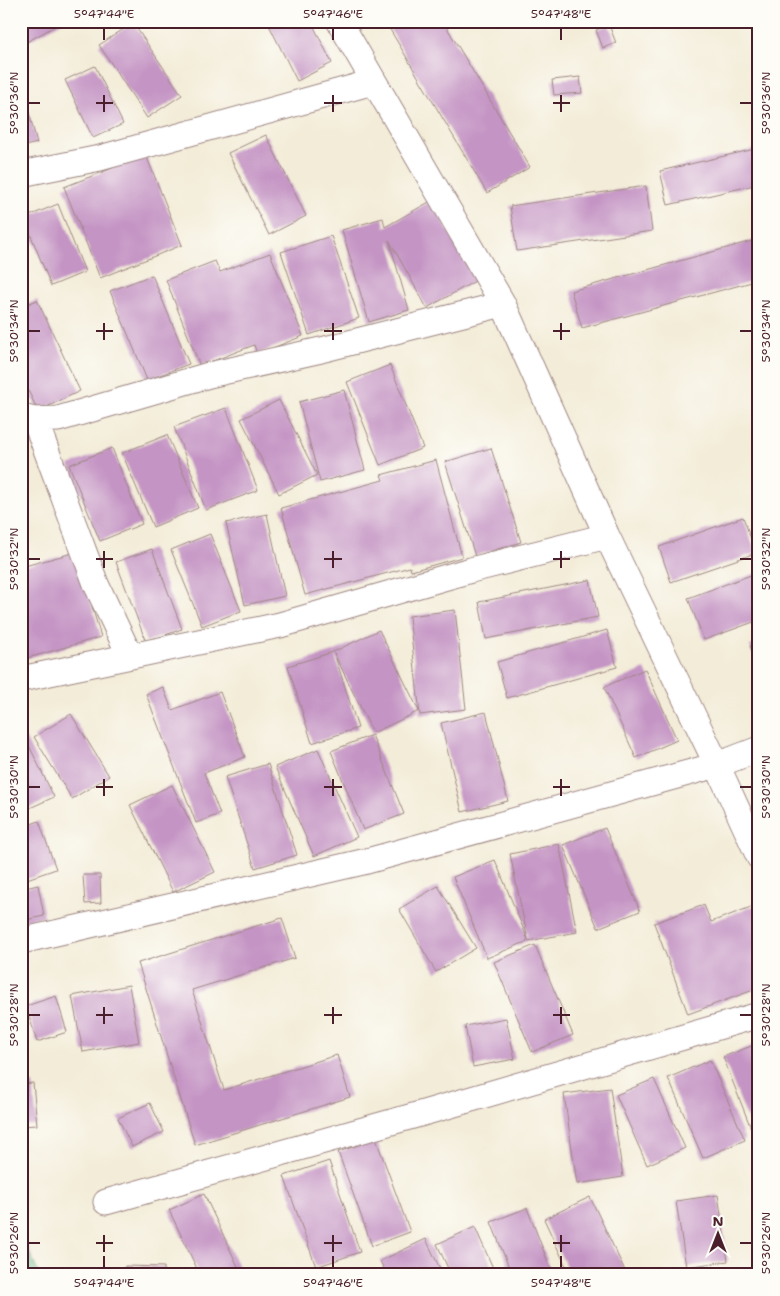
<svg xmlns="http://www.w3.org/2000/svg" width="780" height="1296" font-family="'Shantell Sans',sans-serif">
<style>
.forest{fill:#6cbe8a;stroke:#5b6e5a}
.building{fill:#c494c4}
.lines{fill:none;stroke-linecap:round;stroke-linejoin:round}
.minor-casing{stroke:#9e8682;stroke-width:27}
.minor{stroke:#fff;stroke-width:25}
.ticks{fill:none;stroke:#4a1f2b;stroke-width:2}
.neatline{fill:none;stroke:#4a1f2b;stroke-width:2}
.ticks-label{font-size:12px;text-anchor:middle;fill:#4a1f2b}
</style>
<rect width="100%" height="100%" fill="#fdfcf7"/>
<filter id="ink" filterUnits="userSpaceOnUse"><feTurbulence type="fractalNoise" baseFrequency=".02" numOctaves="2"/><feDisplacementMap in="SourceGraphic" scale="10" xChannelSelector="R" yChannelSelector="G"/><feConvolveMatrix kernelMatrix="1 2 1 2 8 2 1 2 1" color-interpolation-filters="sRGB"/></filter>
<filter id="wash" filterUnits="userSpaceOnUse"><feTurbulence type="fractalNoise" baseFrequency=".0096" numOctaves="4" result="noise"/><feDisplacementMap in="SourceGraphic" scale="20" xChannelSelector="R" yChannelSelector="G"/><feGaussianBlur stdDeviation="1.12" result="paint"/><feColorMatrix in="noise" values="0 0 0 0 0 0 0 0 0 0 0 0 0 0 0 0 0 1.4 0 .05"/><feComposite in="paint" operator="in"/></filter>
<g filter="url(#wash)">
<rect width="100%" height="100%" fill="#f3ecd8"/>
<!-- forest -->
<path class="forest" d="M21,1231L39,1275H21Z"/>
<g id="blocks">
<!-- building -->
<path class="building" d="M21,21H64L25,43L21,36Z
M267,21H311L332,63L297,81Z
M385,21H443L530,167L487,193Z
M133,23L182,95L147,118L99,45Z
M609,25L616,43L603,48L596,30Z
M95,66L123,124L93,138L65,80Z
M580,77L582,93L554,95L552,80Z
M22,86L37,143L21,147V87Z
M266,135L306,216L269,235L228,153Z
M759,148V184L668,205L660,171Z
M146,155L182,245L100,278L64,187Z
M646,186L652,231L517,251L510,206Z
M431,201L477,280L427,308L389,240L409,310L369,322L342,230L383,218L385,227Z
M58,204L85,272L51,286L24,218Z
M331,236L359,318L309,335L281,252Z
M759,239V280L582,328L571,291Z
M270,253L303,336L257,354L254,345L200,366L166,280L215,261L220,272Z
M152,275L189,364L147,380L110,291Z
M37,300L80,391L38,411L21,376V307Z
M390,365L423,448L380,465L347,382Z
M344,390L365,470L320,482L299,402Z
M279,400L317,475L279,494L241,419Z
M226,408L258,490L206,510L174,427Z
M167,435L198,508L153,527L122,453Z
M112,448L142,524L100,541L69,465Z
M491,448L521,542L475,556L445,462Z
M436,460L462,557L411,571L410,567L305,595L281,508L383,480L381,475Z
M267,514L285,596L245,605L226,523Z
M743,517L756,553L671,582L659,547Z
M210,534L241,611L202,626L171,550Z
M152,549L182,629L146,642L116,562Z
M76,552L101,637L21,660V567Z
M759,572V620L704,640L688,598Z
M590,580L598,617L486,639L479,602Z
M455,610L466,709L420,715L409,616Z
M379,630L419,711L373,733L334,653L358,728L312,743L288,666L333,652Z
M607,630L617,667L507,698L497,662Z
M759,643V670L750,646Z
M645,669L677,740L636,758L604,687Z
M163,687L172,710L220,692L245,757L204,773L220,814L196,823L146,694Z
M486,712L508,801L462,812L441,723Z
M71,714L109,776L72,799L34,737Z
M21,729L54,797L21,812Z
M372,735L404,814L363,830L331,751Z
M318,749L357,837L314,856L275,767Z
M268,764L297,855L255,868L225,777Z
M172,785L215,872L173,892L130,805Z
M39,821L56,869L21,881V828Z
M605,828L640,911L598,928L563,845Z
M559,844L577,932L528,941L487,958L453,877L495,860L528,940L510,854Z
M83,875H100L101,903L85,904Z
M38,885L44,916L21,921V889Z
M438,886L476,948L436,972L399,909Z
M759,904V988L688,1014L654,923L704,905L711,922Z
M282,918L295,958L192,990L224,1090L337,1055L350,1097L195,1145L138,963Z
M535,945L573,1035L532,1052L494,962Z
M129,985L139,1042L83,1052L72,996Z
M56,996L67,1032L37,1042L26,1006Z
M506,1018L515,1059L473,1067L465,1026Z
M759,1043V1140L756,1141L723,1057Z
M710,1060L745,1140L703,1158L668,1078Z
M654,1079L685,1148L647,1165L616,1095Z
M33,1083L37,1125L21,1126V1084Z
M610,1088L623,1177L577,1184L564,1094Z
M150,1103L164,1132L132,1147L118,1118Z
M376,1139L410,1232L372,1246L338,1152Z
M329,1161L360,1252L316,1267L284,1176Z
M204,1194L242,1275H200L169,1210Z
M718,1195L728,1261L686,1267L676,1201Z
M590,1197L627,1275H570L544,1219Z
M527,1208L553,1275H512L491,1222Z
M475,1227L496,1275H451L437,1244Z
M426,1239L443,1275H387L380,1261Z
M125,1266L164,1267V1275H125Z"/>
</g>
</g>
<g filter="url(#ink)">
<use href="#blocks" fill-opacity="0" stroke="#9e8682" stroke-width="1"/>
<g class="lines">
<defs>
<path id="minor" d="M339,21L503,304L607,536L717,765L759,857
M21,174L100,158L373,82
M21,417L35,420L58,419L209,375L321,350L503,304
M35,420L96,584L130,656
M21,679L280,625L471,570L607,536
M21,941L367,861L717,765L759,749
M106,1202L420,1114L759,1015"/>
</defs>
<!-- minor casing -->
<use href="#minor" class="minor-casing"/>
<!-- minor -->
<use href="#minor" class="minor"/>
</g>
</g>
<!-- ticks -->
<path class="ticks" d="M104,28V40M333,28V40M561,28V40M104,95V112M333,95V112M561,95V112M28,103H40M96,103H113M324,103H342M553,103H570M740,103H752M104,323V340M333,323V340M561,323V340M28,331H40M96,331H113M324,331H342M553,331H570M740,331H752M104,551V568M333,551V568M561,551V568M28,559H40M96,559H113M324,559H342M553,559H570M740,559H752M104,779V796M333,779V796M561,779V796M28,787H40M96,787H113M324,787H342M553,787H570M740,787H752M104,1007V1024M333,1007V1024M561,1007V1024M28,1015H40M96,1015H113M324,1015H342M553,1015H570M740,1015H752M104,1235V1252M333,1235V1252M561,1235V1252M28,1243H40M96,1243H113M324,1243H342M553,1243H570M740,1243H752M104,1256V1268M333,1256V1268M561,1256V1268"/>
<!-- margin -->
<rect width="780" height="1296" fill="none" stroke="#fdfcf7" stroke-width="55"/>
<!-- north arrow -->
<g transform="translate(718 1234)" stroke="#fdfcf7" stroke-width="4" paint-order="stroke">
<path d="M0-4L9 19L0 12L-9 19Z" fill="#4a1f2b"/>
<text y="-8" font-size="14" font-weight="bold" text-anchor="middle" fill="#4a1f2b">N</text>
</g>
<rect x="28" y="28" width="724" height="1240" class="neatline"/>
<g class="ticks-label">
<text x="104" y="18">5°47'44"E</text>
<text x="333" y="18">5°47'46"E</text>
<text x="561" y="18">5°47'48"E</text>
<text transform="translate(14 103) rotate(-90)" y="4">5°30'36"N</text>
<text transform="translate(766 103) rotate(-90)" y="4">5°30'36"N</text>
<text transform="translate(14 331) rotate(-90)" y="4">5°30'34"N</text>
<text transform="translate(766 331) rotate(-90)" y="4">5°30'34"N</text>
<text transform="translate(14 559) rotate(-90)" y="4">5°30'32"N</text>
<text transform="translate(766 559) rotate(-90)" y="4">5°30'32"N</text>
<text transform="translate(14 787) rotate(-90)" y="4">5°30'30"N</text>
<text transform="translate(766 787) rotate(-90)" y="4">5°30'30"N</text>
<text transform="translate(14 1015) rotate(-90)" y="4">5°30'28"N</text>
<text transform="translate(766 1015) rotate(-90)" y="4">5°30'28"N</text>
<text transform="translate(14 1243) rotate(-90)" y="4">5°30'26"N</text>
<text transform="translate(766 1243) rotate(-90)" y="4">5°30'26"N</text>
<text x="104" y="1287">5°47'44"E</text>
<text x="333" y="1287">5°47'46"E</text>
<text x="561" y="1287">5°47'48"E</text>
</g>
</svg>
